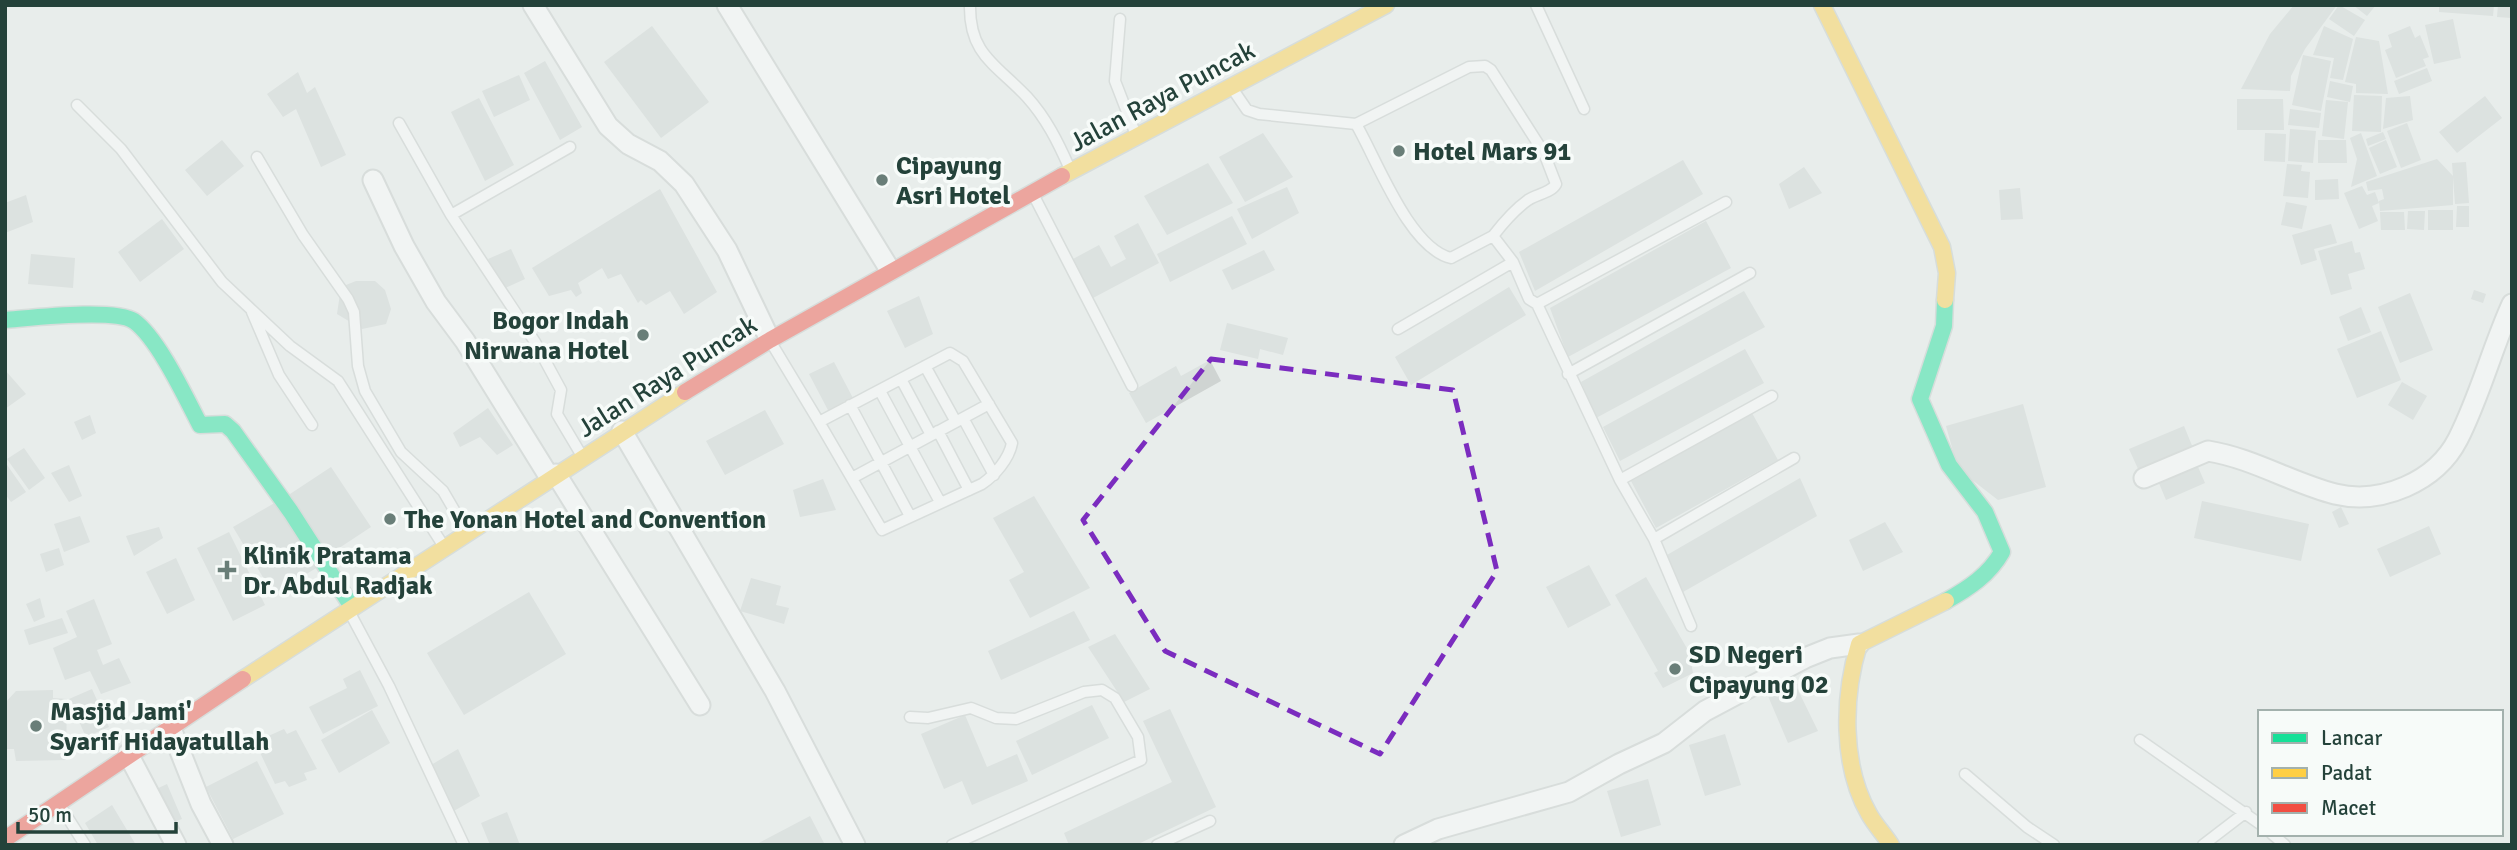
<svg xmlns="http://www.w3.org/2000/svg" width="2517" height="850" font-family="Signika,sans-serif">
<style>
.building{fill:#cfd4d2}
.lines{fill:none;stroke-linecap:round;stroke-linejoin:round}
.lane-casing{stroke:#c5cac8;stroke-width:13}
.street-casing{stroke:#c5cac8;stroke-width:23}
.fast-casing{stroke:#c3cbc8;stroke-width:19}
.slow-casing{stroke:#c3cbc8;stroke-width:19}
.jam-casing{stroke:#c3cbc8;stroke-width:19}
.lane{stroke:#fcfcfc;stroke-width:10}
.street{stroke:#fcfcfc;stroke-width:19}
.fast{stroke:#16e098;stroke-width:16}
.slow{stroke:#ffcf43;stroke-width:16}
.jam{stroke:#f24e42;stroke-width:16}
.marked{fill:none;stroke:#7b2cbf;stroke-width:5;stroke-dasharray:14 9;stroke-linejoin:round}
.poi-dot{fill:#697e78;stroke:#f7fbf9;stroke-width:2.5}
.labels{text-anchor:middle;stroke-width:7;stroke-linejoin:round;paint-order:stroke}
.street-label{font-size:26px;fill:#24423a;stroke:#f7fbf9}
.poi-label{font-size:26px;font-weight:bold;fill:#24423a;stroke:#f7fbf9;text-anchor:start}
</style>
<rect width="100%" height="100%" fill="#e8edeb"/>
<!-- building -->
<path class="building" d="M2294,5H2337L2305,49L2291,76L2290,91L2241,89L2270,34Z
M2339,5L2365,20L2354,36L2329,19Z
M2353,5H2376L2367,16Z
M2439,5H2494L2493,16L2439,12Z
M2498,5H2512V18L2497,17Z
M2453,19L2461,58L2434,64L2425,25Z
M652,26L709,102L661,138L604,62Z
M2324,26L2353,39L2343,80L2330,78L2334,58L2313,55Z
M2410,26L2415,38L2420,35L2429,57L2423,59L2426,66L2396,78L2385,50L2392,47L2388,35Z
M2356,37L2379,41L2388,94L2356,93V84L2345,82Z
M2303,55L2331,61L2321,111L2292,105Z
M545,61L582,127L560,140L524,73Z
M2427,68L2432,81L2399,94L2394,81Z
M298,72L307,93L315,87L346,155L321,167L296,109L283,117L267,94Z
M519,75L530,100L494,117L482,91Z
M2330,81L2353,86L2350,102L2327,97Z
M2354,95L2382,96L2381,132L2352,131Z
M2410,96L2413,120L2383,129L2386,98Z
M2485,96L2502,118L2457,153L2439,132Z
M479,98L514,165L485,181L451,112Z
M2237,99H2283L2284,130H2237Z
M2326,100L2348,102L2344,139L2322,136Z
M2290,109L2321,113L2319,128L2288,125Z
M2407,123L2421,160L2401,168L2387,131Z
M2290,129L2316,131L2313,163L2288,161Z
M2383,132L2386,139L2368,146L2366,139Z
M1263,133L1293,177L1245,202L1219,157Z
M2265,133L2286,134L2285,162L2264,161Z
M2361,133L2377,176L2351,187L2357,159L2350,138Z
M222,140L244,166L207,196L185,170Z
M2318,140H2346L2347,163H2318Z
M2386,140L2397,167L2380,174L2369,148Z
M2437,159L2453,176V205L2380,211L2379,201L2384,199L2382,189L2368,191L2366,182Z
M1683,160L1703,194L1535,291L1519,252Z
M2466,162L2469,203L2455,204L2452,163Z
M1208,163L1233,203L1167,235L1144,196Z
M2287,164L2302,165L2301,171L2310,172L2308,198L2283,196Z
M1804,167L1822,193L1789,209L1779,184Z
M2338,179L2339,199L2315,200V180Z
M2362,186L2367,195L2375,192L2379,203L2372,206L2378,221L2359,229L2344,193Z
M1287,187L1299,213L1252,239L1237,209Z
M2020,188L2023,219L2001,220L1999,190Z
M660,189L717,292L684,314L670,291L646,305L641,300L638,303L621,274L608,279L602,268L578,283L582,293L576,297L571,290L549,296L532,268Z
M26,195L33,222L5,233V203Z
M2286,202L2307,206L2302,229L2281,225Z
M2457,206H2469V227H2456Z
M2428,210H2453V230H2428Z
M2408,211H2425L2424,230L2407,229Z
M2380,212H2404L2405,230H2381Z
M1232,216L1247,244L1170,282L1157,254Z
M162,219L184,249L140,282L118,252Z
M1706,221L1731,268L1568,357L1550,308Z
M1138,223L1159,263L1093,298L1073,259L1099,245L1111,267L1126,259L1114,236Z
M2331,224L2337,243L2314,249L2317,260L2301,265L2292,235Z
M2352,241L2355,253L2360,252L2365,269L2348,274L2352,289L2331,295L2318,251Z
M511,249L525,279L503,289L488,259Z
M1264,250L1275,270L1232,290L1222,270Z
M31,254L75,258L73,288L28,284Z
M356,281H375L385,290L391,309L386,324L362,329L337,314L341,287Z
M1509,287L1526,315L1411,385L1395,357Z
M2474,290L2486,294L2483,303L2471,299Z
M1744,291L1765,327L1596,418L1581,382Z
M2410,293L2433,350L2400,363L2378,307Z
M919,296L933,334L905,348L887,311Z
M2361,307L2371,332L2348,341L2339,317Z
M1227,323L1288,338L1283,355L1260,349L1258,359L1220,350Z
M2381,331L2401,380L2357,398L2337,349Z
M1745,349L1764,383L1620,461L1603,427Z
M1210,360L1221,381L1146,423L1129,393L1176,366L1181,376Z
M834,362L854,400L829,412L809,374Z
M5,370L26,394L5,409Z
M2402,382L2427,396L2413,420L2388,405Z
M2023,404L2046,487L1998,500L1958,469L1946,426Z
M488,408L513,445L497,455L480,437L460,447L453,433Z
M765,410L784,444L725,475L706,441Z
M1752,413L1778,460L1656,528L1631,481Z
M90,415L96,433L82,440L74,422Z
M2184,426L2193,448L2139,471L2129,449Z
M24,448L45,478L29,490L7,459Z
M2195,460L2205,483L2166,500L2156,476Z
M5,462L26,492L11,502L5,494Z
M69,465L82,496L69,502L51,473Z
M331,467L371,527L327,556L287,496Z
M1800,478L1817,516L1683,592L1667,555Z
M823,479L836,510L800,517L793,490Z
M1034,496L1090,588L1030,618L1009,580L1024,572L993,518Z
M278,501L318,567L273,594L233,527Z
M2202,501L2309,524L2301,561L2194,538Z
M2341,507L2349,524L2339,528L2332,512Z
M80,516L90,542L64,552L54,524Z
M1885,522L1903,552L1863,571L1849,540Z
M2429,526L2441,554L2390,577L2377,549Z
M159,527L163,538L134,556L126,536Z
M229,532L265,605L233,621L197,548Z
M59,548L64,565L46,572L40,554Z
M176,558L195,600L167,614L146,572Z
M1589,565L1611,605L1568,628L1546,587Z
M1646,577L1689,652L1693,673L1663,688L1654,673L1658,671L1615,595Z
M751,578L781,586L776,605L789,608L784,624L740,611Z
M529,592L566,654L464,715L427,653Z
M40,598L45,617L34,622L26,604Z
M94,599L112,644L97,650L103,665L119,658L131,683L101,694L90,671L65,680L53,648L77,637L66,611Z
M1074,611L1090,640L1001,680L988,651Z
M62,618L68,633L29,645L24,630Z
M1115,634L1150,689L1124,702L1088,647Z
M360,670L378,706L323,734L309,707L347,688L343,679Z
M1794,682L1818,731L1788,743L1768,696Z
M92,689L109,727L86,737L69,699Z
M53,690V698L67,699L66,760L16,761L14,749H5V703L16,691Z
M1092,705L1109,738L1032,775L1016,741Z
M1170,709L1216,807L1136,845H1069L1064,833L1172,782L1143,721Z
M372,710L390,743L339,773L321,740Z
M965,715L987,767L1017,754L1028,781L972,805L962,781L944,789L921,734Z
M284,729L287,734L296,730L317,769L304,773L307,780L289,787L285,781L275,784L255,742Z
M1725,734L1741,785L1705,796L1689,745Z
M458,749L480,796L452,812L431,765Z
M257,761L284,814L233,839L206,787Z
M1648,779L1661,825L1621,837L1607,791Z
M167,784L182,819L165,825L148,793Z
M112,805L136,845H98L85,823Z
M507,812L520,845H490L481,823Z
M810,816L825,845H755Z"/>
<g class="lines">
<defs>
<path id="lane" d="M970,5C969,55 997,65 1027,97C1046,118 1058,142 1069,167
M1536,5L1584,109
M1120,19L1115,81L1134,130
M1234,91L1247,110L1259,114L1356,124C1377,160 1409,248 1451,258L1493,236L1513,262L1529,299L1537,304L1620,480L1654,539L1691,626
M77,105L121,149L222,282L290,346L338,381L441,542
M399,123L451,215L535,342L561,390L557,414L579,451
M1356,124L1469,67L1485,66L1491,70L1544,153L1556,184C1551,193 1537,194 1528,200C1514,210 1503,223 1493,236
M257,157L303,235L348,299L354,312L358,366L365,391L401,452L443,491L464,527
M1034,196L1132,386
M451,215L570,147
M1537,304L1726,202
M252,312L279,375L312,425
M1398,329L1513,262
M772,344L819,422
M950,353L963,361L1012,443C1009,459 995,475 982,484L882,530L819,422Z
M925,366L956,422
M1568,374L1750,273
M901,379L931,435
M880,391L940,502
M850,405L910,516
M963,418L994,475
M938,431L969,490
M852,478L989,404
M1620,480L1772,396
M1654,539L1794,458
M350,613L389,686L464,845
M910,717L928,718L971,708L996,718L1016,719L1084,692L1102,690L1115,698L1138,737L1141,760L952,845
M2140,740L2260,824
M1965,774L2027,827L2054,845
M61,807L85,845
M2272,834L2285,845
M1157,845L1210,821
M2203,845L2246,812"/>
<path id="street" d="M533,5L608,126L628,144L660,161L684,184L727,250L770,340
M727,5L890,270
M373,180L404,246L436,302L465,341L550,478
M622,431L775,691L855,845
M556,474L700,705
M2144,478L2208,451C2252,458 2292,483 2335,494C2381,505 2436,482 2458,439C2480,396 2492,348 2512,304
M170,726L201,804L223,845
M128,754L176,845
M1404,845L1438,829L1569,792L1619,764L1664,743L1705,711L1805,658L1830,648L1859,644"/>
<path id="fast" d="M1945,300L1944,326L1920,399L1949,465L1985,512L2002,552C1989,575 1969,588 1946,601
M5,320C31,318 114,308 134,321C158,338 186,398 200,425L225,424L233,431L291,512L352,607"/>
<path id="slow" d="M1822,5L1942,247L1947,273L1945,300
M1062,176L1386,5
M243,679L685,392
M1891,845C1884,834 1875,825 1869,814C1841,765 1843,696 1859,644L1946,601"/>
<path id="jam" d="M685,392L770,340L1062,176
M5,839L243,679"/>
</defs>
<!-- lane casing -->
<use href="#lane" class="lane-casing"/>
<!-- street casing -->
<use href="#street" class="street-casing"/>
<!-- fast casing -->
<use href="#fast" class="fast-casing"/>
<!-- slow casing -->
<use href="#slow" class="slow-casing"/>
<!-- jam casing -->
<use href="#jam" class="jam-casing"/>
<!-- lane -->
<use href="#lane" class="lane"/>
<!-- street -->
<use href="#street" class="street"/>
<!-- fast -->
<use href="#fast" class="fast"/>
<!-- slow -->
<use href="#slow" class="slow"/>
<!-- jam -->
<use href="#jam" class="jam"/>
</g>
<!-- marked area -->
<path d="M0 0H2517V850H0ZM1211,359L1453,390L1497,571L1380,754L1165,651L1083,520Z" fill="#e8edeb" fill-opacity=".55" fill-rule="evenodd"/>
<path class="marked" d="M1211,359L1453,390L1497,571L1380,754L1165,651L1083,520Z"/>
<!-- markers -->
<g class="poi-dot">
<circle cx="1399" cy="151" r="7"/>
<circle cx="882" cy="180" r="7"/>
<circle cx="643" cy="335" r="7"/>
<circle cx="390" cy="519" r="7"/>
<path d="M223.5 559.5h7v7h7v7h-7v7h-7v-7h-7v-7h7z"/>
<circle cx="1675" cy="669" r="7"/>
<circle cx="36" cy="726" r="7"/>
</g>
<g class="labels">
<!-- street labels -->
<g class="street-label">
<text transform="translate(1162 96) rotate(-28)" y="9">Jalan Raya Puncak</text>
<text transform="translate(667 376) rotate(-32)" y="9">Jalan Raya Puncak</text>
</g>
<!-- poi labels -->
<g class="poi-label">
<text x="1413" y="160">Hotel Mars 91</text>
<text x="896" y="174">Cipayung<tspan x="896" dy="30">Asri Hotel</tspan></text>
<text x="629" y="329" text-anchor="end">Bogor Indah<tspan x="629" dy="30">Nirwana Hotel</tspan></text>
<text x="404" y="528">The Yonan Hotel and Convention</text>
<text x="243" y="564">Klinik Pratama<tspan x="243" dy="30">Dr. Abdul Radjak</tspan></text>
<text x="1689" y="663">SD Negeri<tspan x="1689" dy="30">Cipayung 02</tspan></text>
<text x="50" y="720">Masjid Jami'<tspan x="50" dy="30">Syarif Hidayatullah</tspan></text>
</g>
</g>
<!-- border -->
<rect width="2517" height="850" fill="none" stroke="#24423a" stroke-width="14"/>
<!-- legend -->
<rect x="2258" y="710" width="245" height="126" fill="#f7fbf9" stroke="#a3b1ad" stroke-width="2"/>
<rect x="2272" y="733" width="35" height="10" fill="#16e098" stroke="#a3b1ad" stroke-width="2"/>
<text x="2321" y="745" font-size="21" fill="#24423a">Lancar</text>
<rect x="2272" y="768" width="35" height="10" fill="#ffcf43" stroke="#a3b1ad" stroke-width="2"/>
<text x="2321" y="780" font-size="21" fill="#24423a">Padat</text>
<rect x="2272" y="803" width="35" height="10" fill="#f24e42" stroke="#a3b1ad" stroke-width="2"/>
<text x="2321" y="815" font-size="21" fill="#24423a">Macet</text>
<!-- scale -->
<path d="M18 822v10h158v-10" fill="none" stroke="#24423a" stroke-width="3.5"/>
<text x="28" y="822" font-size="21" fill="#24423a" stroke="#f7fbf9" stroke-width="5" paint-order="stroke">50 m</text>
</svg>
